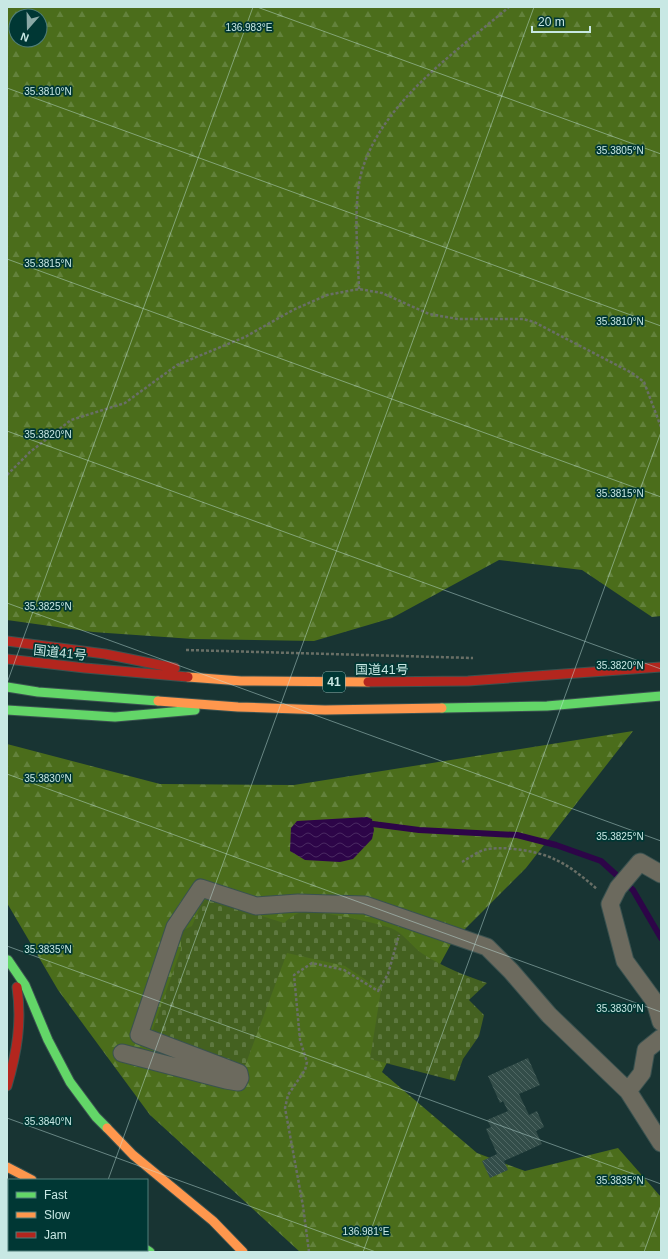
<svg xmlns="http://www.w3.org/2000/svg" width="668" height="1259" font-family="Arial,'Noto Sans JP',sans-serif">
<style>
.forest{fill:url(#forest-firs);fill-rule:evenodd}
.cemetery{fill:url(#cemetery-stones)}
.water{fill:url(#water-waves)}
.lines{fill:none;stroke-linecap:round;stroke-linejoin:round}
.stream{stroke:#2d0548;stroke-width:6}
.building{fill:url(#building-back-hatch)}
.street-casing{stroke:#3a5250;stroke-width:19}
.fast-casing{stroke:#3a5250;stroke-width:11}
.slow-casing{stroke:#3a5250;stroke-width:11}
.jam-casing{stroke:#3a5250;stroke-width:11}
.path{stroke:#696f66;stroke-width:2.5;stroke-dasharray:3 2;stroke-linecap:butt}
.street{stroke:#6c6a5e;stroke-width:17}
.fast{stroke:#63d668;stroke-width:9}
.slow{stroke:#ff974d;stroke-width:9}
.jam{stroke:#b3261e;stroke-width:9}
.ticks{fill:none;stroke:#c8e8e4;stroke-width:1;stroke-opacity:0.45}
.labels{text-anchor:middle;stroke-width:3.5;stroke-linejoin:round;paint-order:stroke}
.shield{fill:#003734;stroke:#8cb3af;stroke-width:1}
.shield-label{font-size:12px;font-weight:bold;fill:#c8e8e4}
.street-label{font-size:13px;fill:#c8e8e4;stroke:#003734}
.ticks-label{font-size:10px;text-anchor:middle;fill:#c8e8e4;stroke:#003734;stroke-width:3.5;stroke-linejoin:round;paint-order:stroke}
</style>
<defs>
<pattern id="forest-firs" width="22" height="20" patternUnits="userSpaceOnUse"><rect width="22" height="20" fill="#4b6d1b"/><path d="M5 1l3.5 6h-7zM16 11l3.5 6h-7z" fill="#63823c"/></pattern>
<pattern id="cemetery-stones" width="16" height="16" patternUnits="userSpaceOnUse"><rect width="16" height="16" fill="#446120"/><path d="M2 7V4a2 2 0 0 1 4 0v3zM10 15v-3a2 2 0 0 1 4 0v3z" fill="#5e7840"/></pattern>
<pattern id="water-waves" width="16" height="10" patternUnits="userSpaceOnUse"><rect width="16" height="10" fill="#2d0548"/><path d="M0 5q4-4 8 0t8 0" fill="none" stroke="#4a2962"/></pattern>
<pattern id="building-back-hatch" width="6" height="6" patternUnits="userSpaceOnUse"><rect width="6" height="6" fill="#334d49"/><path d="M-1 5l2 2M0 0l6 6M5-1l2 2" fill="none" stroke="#4f6763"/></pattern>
</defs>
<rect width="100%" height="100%" fill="#183433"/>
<!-- forest -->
<path class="forest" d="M7,7H661V616L652,617L582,570L499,560L392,618L314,641L193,639L93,632L7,620ZM16,16H40V40H16Z
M633,731L526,868L452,942L382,1072L477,1153L525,1171L618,1148L661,1197V1252H300L150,1115L58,990L7,903V744L160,784L294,785Z"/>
<!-- cemetery -->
<path class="cemetery" d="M208,899L284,923C289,918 295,914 302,912C312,909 385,924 395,930C406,936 413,948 423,954C443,967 466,976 487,983L469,1000L484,1015L479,1036L463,1059L455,1081L370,1059L381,990L345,966L287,953L245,1066L152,1032L181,949V931L192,926L202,902Z"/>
<!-- water -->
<path class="water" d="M367,817L372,819L374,830L372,839L353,859L340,862L305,860L290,851L291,828L297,821Z"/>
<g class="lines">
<!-- stream -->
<path class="stream" d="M373,824L419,830L517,835L556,845L601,861L633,890L661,938"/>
</g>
<!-- building -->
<path class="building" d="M528,1058L540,1085L519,1094L529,1115L537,1111L544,1127L536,1131L542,1144L504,1161L508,1170L490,1178L482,1161L497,1154L486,1129L491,1127L487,1120L508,1111L503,1101L500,1103L488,1076Z"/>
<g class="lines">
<defs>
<path id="street" d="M661,874L640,862L618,888L610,904L625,961L655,1002L661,1022
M122,1053L226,1080L238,1082L240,1078L239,1073L139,1035L175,927L201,888L256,906L298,903L365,905L487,947L511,971L549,1015L628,1091L661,1143
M628,1091L642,1073L646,1050L661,1038"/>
<path id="fast" d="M7,687L38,692L158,701
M442,708L547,706L661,696
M7,710L115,717L195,710
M8,960L25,985L48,1040L70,1082L96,1117L107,1128
M147,1250L150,1252"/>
<path id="slow" d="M188,677L241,681L368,682
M158,701L238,707L325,710L442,708
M107,1128L133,1155L213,1221L243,1252
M7,1167L32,1180"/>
<path id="jam" d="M7,641L105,654L175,668
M7,659L85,668L188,677
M368,682L468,681L661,667
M7,1086C17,1052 22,1022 17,987"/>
</defs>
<!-- street casing -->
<use href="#street" class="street-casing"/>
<!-- fast casing -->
<use href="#fast" class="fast-casing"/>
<!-- slow casing -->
<use href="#slow" class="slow-casing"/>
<!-- jam casing -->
<use href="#jam" class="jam-casing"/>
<!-- path -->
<path class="path" d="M359,289C358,253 352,201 363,167C386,99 456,52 509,7
M7,475L30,452L71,420L125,403L177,365L245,337L293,310L327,295L359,289L382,293L429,314L458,319H523L534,322L632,373L644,382L661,427
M186,650L473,658
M462,862C469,858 477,852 484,850C500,845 539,851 554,859C570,866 584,878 597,889
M309,1252L303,1206L285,1108L288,1095L305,1070L307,1062L300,1040L294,975L312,963L344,970L378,991L388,974L399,935"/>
<!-- street -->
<use href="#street" class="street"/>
<!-- fast -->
<use href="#fast" class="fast"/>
<!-- slow -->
<use href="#slow" class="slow"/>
<!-- jam -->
<use href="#jam" class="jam"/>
</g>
<!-- ticks -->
<path class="ticks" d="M257,7L661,154M7,88L661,326M7,259L661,497M7,431L661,669M7,603L661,841M7,683L253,7M7,774L661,1012M7,946L661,1184M7,1118L376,1252M108,1180L534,7M81,1252L82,1250M363,1252L661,432M644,1252L661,1205"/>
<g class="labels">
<!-- shield labels -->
<rect class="shield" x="323" y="672" width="22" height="20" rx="3"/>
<g class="shield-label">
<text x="334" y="686">41</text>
</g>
<!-- street labels -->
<g class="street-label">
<text transform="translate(60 652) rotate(6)" y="5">国道41号</text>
<text x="382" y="674">国道41号</text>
</g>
</g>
<g class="ticks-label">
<text x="249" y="31">136.983°E</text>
<text x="48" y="95">35.3810°N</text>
<text x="620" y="154">35.3805°N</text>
<text x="48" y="267">35.3815°N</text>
<text x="620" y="325">35.3810°N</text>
<text x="48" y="438">35.3820°N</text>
<text x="620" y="497">35.3815°N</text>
<text x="48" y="610">35.3825°N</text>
<text x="620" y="669">35.3820°N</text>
<text x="48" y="782">35.3830°N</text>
<text x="620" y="840">35.3825°N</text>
<text x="48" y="953">35.3835°N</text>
<text x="620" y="1012">35.3830°N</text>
<text x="48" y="1125">35.3840°N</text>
<text x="620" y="1184">35.3835°N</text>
<text x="366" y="1235">136.981°E</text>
</g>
<!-- border -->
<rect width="668" height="1259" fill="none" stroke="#c8e8e4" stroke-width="16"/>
<!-- legend -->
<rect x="8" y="1179" width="140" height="72" fill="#003734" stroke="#507e7a"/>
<rect x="16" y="1192" width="20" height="6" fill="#63d668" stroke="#507e7a"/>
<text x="44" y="1199" font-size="12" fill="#c8e8e4">Fast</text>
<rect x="16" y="1212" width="20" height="6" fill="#ff974d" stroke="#507e7a"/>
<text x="44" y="1219" font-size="12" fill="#c8e8e4">Slow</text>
<rect x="16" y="1232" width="20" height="6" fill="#b3261e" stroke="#507e7a"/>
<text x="44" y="1239" font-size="12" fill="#c8e8e4">Jam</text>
<!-- north arrow -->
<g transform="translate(28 28) rotate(200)"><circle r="19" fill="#003734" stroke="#507e7a"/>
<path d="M0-3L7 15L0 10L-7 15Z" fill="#8aa9a6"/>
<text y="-6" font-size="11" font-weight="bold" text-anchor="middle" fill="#c8e8e4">N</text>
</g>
<!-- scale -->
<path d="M532 26v6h58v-6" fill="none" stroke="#c8e8e4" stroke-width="2"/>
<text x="538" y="26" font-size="12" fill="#c8e8e4" stroke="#003734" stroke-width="3" paint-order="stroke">20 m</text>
</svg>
